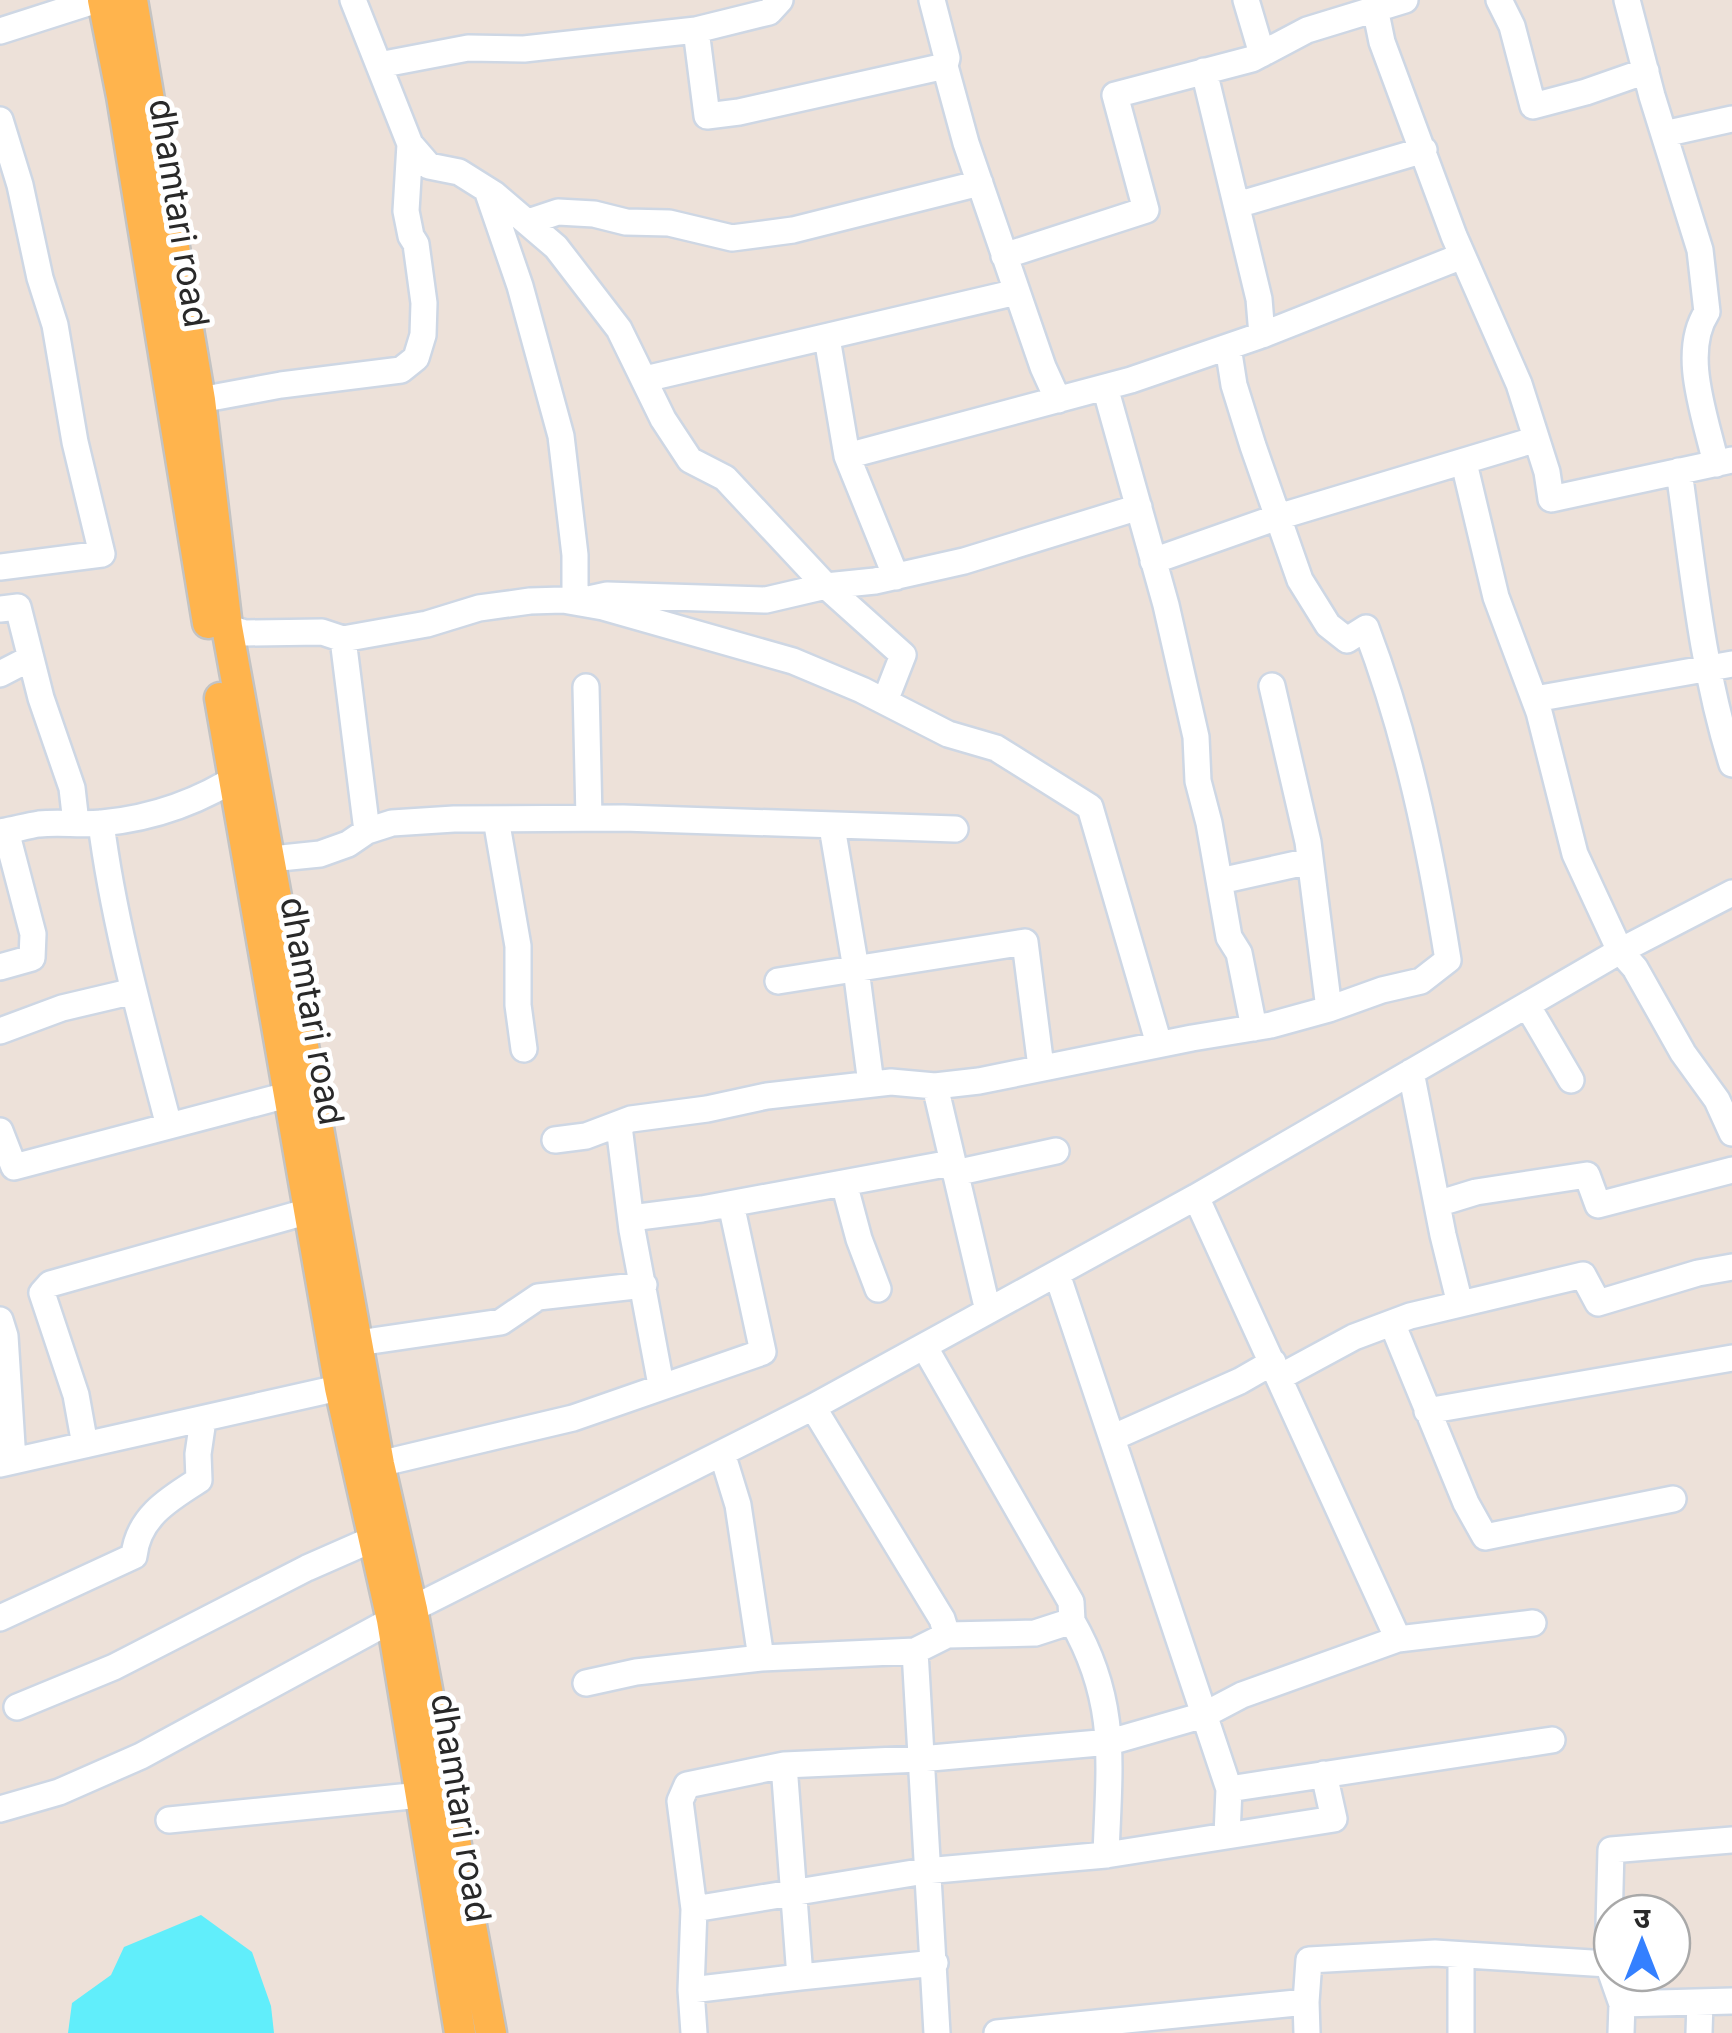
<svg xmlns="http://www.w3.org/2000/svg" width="1732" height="2033" font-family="Inter,'Noto Sans Devanagari',sans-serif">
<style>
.water{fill:#61eefb}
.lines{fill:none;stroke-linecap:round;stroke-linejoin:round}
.minor-casing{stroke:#ced7e4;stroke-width:30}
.major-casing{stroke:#c3c3c3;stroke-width:35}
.minor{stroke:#fff;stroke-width:25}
.major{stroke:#ffb44d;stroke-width:30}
.labels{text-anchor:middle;stroke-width:10;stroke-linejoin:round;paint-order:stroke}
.street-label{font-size:35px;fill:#292929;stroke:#fff}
</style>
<rect width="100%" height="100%" fill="#ede1d9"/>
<!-- water -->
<path class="water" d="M201,1915L252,1952L271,2006L274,2033H68L72,2003L111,1975L124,1947Z"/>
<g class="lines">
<defs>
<path id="minor" d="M353,0L410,144L429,166L459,172L494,194L556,247L619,329L663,419L690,460L725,478L826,586L903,655L885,701
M932,0L947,58L945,66L966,143L1043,367L1058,400
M1246,0L1262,54
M1499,0L1512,26L1533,106L1586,92L1646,71
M1627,0L1652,96L1700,250L1707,312C1680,353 1706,418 1716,464
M1375,8L1382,42L1454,236L1519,384L1547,472L1551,499L1732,460
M696,30L707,116L739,112L945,66
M0,31L97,0
M379,65L468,48L524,49L696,30L769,12L780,0
M1204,71L1259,299L1262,335
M0,120L20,185L40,278L55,325L75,442L102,554L0,567
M1664,134L1732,119
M487,190L520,286L561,436L575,555V602L607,595L766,600L826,586L875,581L964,561L1139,507
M1237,205L1424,150
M528,222L558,212L594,214L626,222L669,223L732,238L793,230L980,183
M1004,256L1146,210L1115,95L1252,59L1307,30L1405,0
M827,338L847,456L896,577
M1228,347L1234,385L1253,446L1300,580L1328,625L1347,640L1366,628C1407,736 1430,847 1448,960L1421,981L1382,990L1329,1009L1308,842L1272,686
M645,379L1017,292
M1105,387L1166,605L1196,737L1198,781L1209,823L1229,937L1239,953L1254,1028
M200,400L281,385L401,370L416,358L423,335L424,303L416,244L411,236L406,211L410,144
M847,456L1131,380L1262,335L1462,256
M1464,463L1496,597L1539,712L1575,854L1620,951L1635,968L1683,1053L1717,1100L1732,1133
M1679,471C1693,570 1702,669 1732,764
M1153,561L1278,517L1534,440
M0,609L18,607L41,698L72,788L76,823
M227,627L245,633L322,632L343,639L427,624L479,608L530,601L563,600L603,607L793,661L862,690L948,734L996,748L1090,807L1159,1044
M343,639L367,831
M0,674L29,659
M586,687L589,818
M1535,699L1732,664
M496,819L518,946V1005L524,1049
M101,823C114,925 143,1026 169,1126
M832,827L856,969L871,1084
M0,832C13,830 26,826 39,824C59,822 81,825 102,823C155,818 204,800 248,770
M252,861L320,854L348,844L367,831L392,823L454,819L623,818L955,829
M1220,881L1310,861
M0,967L32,958L33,934L6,831
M778,981L1025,942L1041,1067
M1527,1005L1571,1080
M0,1031L62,1008L134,991
M1411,1072L1443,1235L1460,1304
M935,1086L988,1311
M619,1126L632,1230L661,1385
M0,1131L14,1167L306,1090
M555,1140L586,1136L631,1119L707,1109L767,1096L891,1082L935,1086L979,1081L1192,1038L1271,1025L1329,1009
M955,1173L1056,1151
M844,1183L859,1239L878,1289
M1196,1197L1398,1639
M1437,1204L1476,1192L1587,1175L1598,1205L1732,1170
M631,1218L702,1209L951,1163
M1057,1274L1229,1789L1227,1835
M0,1320L5,1336L13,1461
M1392,1323L1466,1503L1485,1537L1673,1499
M358,1343L501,1322L538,1297L644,1285
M924,1346L1071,1602L1072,1621
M1280,1377L1354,1337L1410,1316L1583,1275L1598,1303L1698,1273L1732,1267
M813,1407L942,1619L947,1635
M1427,1411L1732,1358
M1114,1437L1240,1381L1273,1362
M85,1445L76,1395L42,1293L50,1284L327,1206
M722,1453L738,1505L761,1658
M0,1464L356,1384
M379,1464L573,1418L763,1352L731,1204
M0,1618L134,1556C138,1517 169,1499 199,1480L198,1454L203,1420
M915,1651L937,2033
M586,1683L636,1672L761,1658L915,1651L947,1635L1035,1633L1072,1621C1119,1703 1109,1765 1106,1855
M17,1707L114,1667L307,1568L373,1539
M784,1765L800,1977L935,1963
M1229,1789L1552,1740
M0,1809L59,1792L141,1756L412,1609L813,1407L1196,1197L1620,951L1732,893
M169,1820L421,1795
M694,1909L925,1871L1106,1855L1334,1819L1324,1774
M1461,1955V2033
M691,1990L800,1977
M1306,2002L1307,2033
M1622,2004L1732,2001
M694,2033L691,1990L694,1909L680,1801L687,1785L784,1765L920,1759L1110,1742L1204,1715L1242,1695L1398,1639L1533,1623
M997,2033L1306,2002L1309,1960L1435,1953L1608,1964
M1621,2033L1622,2004L1608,1964L1611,1850L1732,1840
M1699,2033L1700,2002"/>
<path id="major" d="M103,0L122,96L208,623
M132,0L200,400L227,627L379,1464L412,1609L491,2033
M220,698L340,1388L392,1620L460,2033"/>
</defs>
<!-- minor casing -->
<use href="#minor" class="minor-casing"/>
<!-- major casing -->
<use href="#major" class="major-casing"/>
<!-- minor -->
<use href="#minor" class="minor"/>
<!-- major -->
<use href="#major" class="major"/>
</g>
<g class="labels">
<!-- street labels -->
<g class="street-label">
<text transform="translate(179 213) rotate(81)" y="12">dhamtari road</text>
<text transform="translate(312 1011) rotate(80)" y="12">dhamtari road</text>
<text transform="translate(461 1808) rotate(81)" y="12">dhamtari road</text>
</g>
</g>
<!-- north arrow -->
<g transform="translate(1642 1943)"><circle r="48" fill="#ffffff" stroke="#a9a9a9" stroke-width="2.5"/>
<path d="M0-8L18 38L0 25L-18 38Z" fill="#3480ff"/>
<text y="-15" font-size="28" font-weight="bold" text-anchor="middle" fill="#292929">उ</text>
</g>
</svg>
